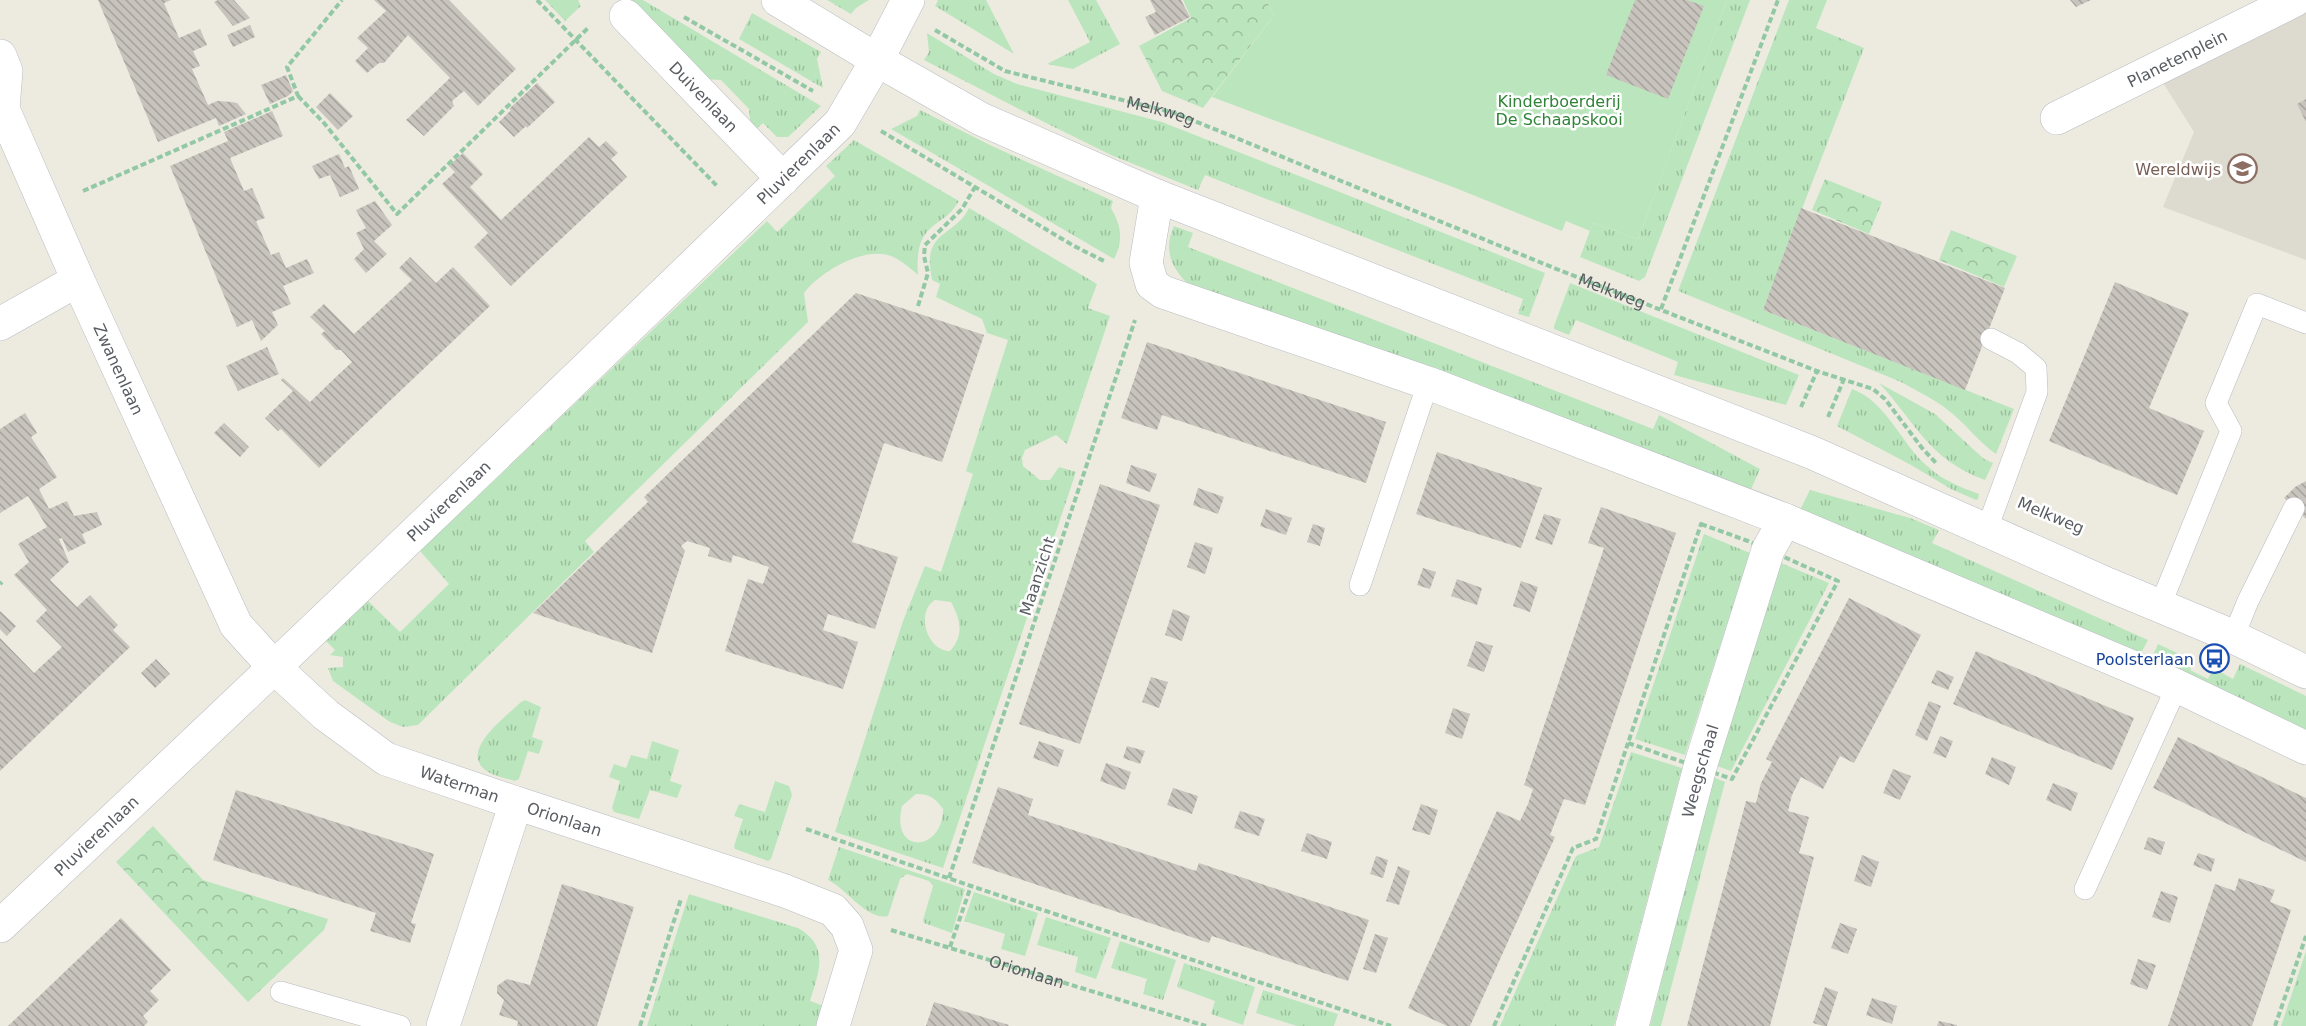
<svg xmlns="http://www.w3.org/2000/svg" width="2306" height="1026" font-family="'DejaVu Sans',sans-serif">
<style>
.education{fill:#dddacf}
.grass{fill:url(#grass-tufts);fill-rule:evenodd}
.forest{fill:url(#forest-crowns)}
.park{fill:#bbe6bd}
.building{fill:url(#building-back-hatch)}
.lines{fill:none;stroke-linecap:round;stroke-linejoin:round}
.lane-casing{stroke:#b8bbc0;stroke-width:22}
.street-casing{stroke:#b8bbc0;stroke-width:34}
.secondary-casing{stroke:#b9bcc3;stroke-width:34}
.path{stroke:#93c8a5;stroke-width:4;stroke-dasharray:6 3;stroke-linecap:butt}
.lane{stroke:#fff;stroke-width:21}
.street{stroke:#fff;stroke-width:33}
.secondary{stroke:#fff;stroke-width:33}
.labels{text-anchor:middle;stroke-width:5;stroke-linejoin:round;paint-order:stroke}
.street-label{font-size:16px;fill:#595d62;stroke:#fff}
.park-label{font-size:16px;fill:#2f8337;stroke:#fff}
.education-label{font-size:16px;fill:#785e54;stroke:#fff;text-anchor:end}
.transit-label{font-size:16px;fill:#164399;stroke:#fff;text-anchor:end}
</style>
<defs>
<pattern id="grass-tufts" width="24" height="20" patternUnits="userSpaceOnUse" patternTransform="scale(1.5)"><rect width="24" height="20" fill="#bbe6bd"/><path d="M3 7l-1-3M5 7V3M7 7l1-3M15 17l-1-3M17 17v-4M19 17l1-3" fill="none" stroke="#9bbe9d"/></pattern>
<pattern id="forest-crowns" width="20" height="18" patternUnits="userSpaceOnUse" patternTransform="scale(1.5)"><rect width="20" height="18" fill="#bbe6bd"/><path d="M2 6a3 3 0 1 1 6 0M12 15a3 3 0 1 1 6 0" fill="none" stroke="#9bbe9d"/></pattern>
<pattern id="building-back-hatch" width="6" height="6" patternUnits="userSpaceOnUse" patternTransform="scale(1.5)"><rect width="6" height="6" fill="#c8c4bd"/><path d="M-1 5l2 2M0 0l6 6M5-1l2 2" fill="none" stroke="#a5a29d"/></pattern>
</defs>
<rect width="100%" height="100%" fill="#edebe0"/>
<!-- education -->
<path class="education" d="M2306,8V260L2163,207L2194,132L2160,78Z"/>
<!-- grass -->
<path class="grass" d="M545,0H578L581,6L565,21Z
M624,0H643L821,106L788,137H777L763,123L753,132L751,129L749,109L721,80L702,79Z
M827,0H869L856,8L851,14Z
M938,0H986L1014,54L935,6Z
M1068,0H1096L1120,44L1073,69L1047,64L1090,42Z
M1727,0H1750L1645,277L1639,281L1580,257L1593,223L1638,239Z
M1789,0H1827L1816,28L1864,48L1763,310L2014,409L1996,454C1980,443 1968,427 1954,415C1938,401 1919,392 1901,382L1678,291Z
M752,13L821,52L817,59L823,88L739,39Z
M927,33L994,74L1017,84L1162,122L1545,273L1529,317L1518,314L1523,299L1205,175L1198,190L1111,155L1044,122L924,60L929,52Z
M920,110L992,146L1113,201L1111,208C1121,225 1124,240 1114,259L891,129L917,116Z
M854,140L959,201C949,217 945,216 932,227C917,239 917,258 918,275C910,268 901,260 891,256C863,246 820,272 804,293L808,322L585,541L594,552L418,725L403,727L390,722L333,681L328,668L343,667V657L330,655L335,650L326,641L368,601L400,632L449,584L420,551L767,221L777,232L835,176L826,166Z
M969,208L1097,284L1088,308L1110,316L1067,444L1056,435L1025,450L1022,458L1023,466L1040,480H1050L1059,467L1076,472L943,868L835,832L903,621L925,566L941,572L973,474L966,471L1008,340L987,333L982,319L936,297L940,284L932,280C931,273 929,263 930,256C933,232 958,231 969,208ZM935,600L951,602C960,619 965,635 950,651C927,651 915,612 935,600ZM916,794C930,794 935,798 943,809C943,852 890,856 902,806Z
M1174,226L1193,233L1188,247L1653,429L1659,415L1760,469L1749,494L1189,285C1171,268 1163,249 1174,226Z
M1570,283L1799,375L1786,405L1674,375L1678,362L1576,320L1569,335L1554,329V326Z
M1879,383L1935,414L1984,459L1993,463L1985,480C1928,459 1917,424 1879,383Z
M1852,389C1887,402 1900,442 1926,465C1942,480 1960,487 1979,494L1978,499L1976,500L1951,489L1911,465L1837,426Z
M1810,490L1910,518L1939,530L1932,543L2148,640L2140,655L1799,512Z
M1704,534L1750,553L1685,755L1635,739Z
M1781,563L1829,583L1731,771L1717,766L1776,575Z
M2158,644L2194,661L2190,670L2208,679L2213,668L2233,679L2240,664L2306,696V733L2151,660Z
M525,700L541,707L532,737L543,741L539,754L528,751L519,779L515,781C505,778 492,776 484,769C461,749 507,716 521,702Z
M652,741L679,750L670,781L682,785L677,798L650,790L639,819L614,812L612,808L620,781L609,777L614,764L626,768L631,755L647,759Z
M1631,752L1682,768L1614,1026H1500L1576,856L1599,847Z
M1713,777L1725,782L1661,1026H1650Z
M775,781L789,786L792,795L771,859L768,861L735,849L734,846L743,819L734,816L739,804L765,812Z
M839,847L965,889L952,933L924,923L923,920L933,886L929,881L907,874L900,879L888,916C867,921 847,889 828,880Z
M974,892L1038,913L1025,956L1001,949L1005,934L964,921Z
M689,894L798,928C830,946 819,972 810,1001L824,1006L818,1026H647Z
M1046,917L1111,938L1096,979L1075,972L1078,957L1037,945Z
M1120,941L1176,960L1163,1000L1143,994L1147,979L1111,968Z
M2306,951V1026H2281Z
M1184,963L1255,987L1243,1025L1211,1014L1215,1001L1177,987Z
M1263,990L1338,1014L1334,1026H1297L1256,1013Z"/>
<!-- forest -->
<path class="forest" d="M1183,0H1266L1274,15L1203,108L1162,91L1139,46L1191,18Z
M1825,179L1882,202L1869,234L1812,210Z
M1951,230L2017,256L2004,287L1939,260Z
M153,826L203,880L328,919L324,930L248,1002L116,862Z"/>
<!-- park -->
<path class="park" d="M1266,0H1727L1638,239L1593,223L1590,231L1566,221L1562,231L1453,187L1212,97L1274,15Z"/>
<!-- building -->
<path class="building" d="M98,0H171L164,3L179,38L200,29L207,45L193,51L200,66L192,69L208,105L217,101L232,102L237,103L246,114L219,126L216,118L158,142Z
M218,0H234L250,18L233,26L214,2Z
M374,0H449L516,69L478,106L464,91L452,101L454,106L424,136L406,120L450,78L408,35L384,63H379L367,73L355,61L368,48L357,38L386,11Z
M1150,0H1181L1190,17L1155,35L1145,17L1156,12Z
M1635,0H1687L1704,6L1668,99L1606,75Z
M2070,0H2091L2076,7Z
M250,25L255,37L233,47L227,35Z
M286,75L293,91L288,96L270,104L261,85Z
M537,83L555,102L527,128L526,126L514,137L499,122L511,110L509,109Z
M330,93L353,116L338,130L316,107Z
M2306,99V122L2297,104Z
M272,111L283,136L230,158L244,191L252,188L265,218L256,221L271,255L279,252L286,268L307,259L314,273L283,286L291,304L272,312L278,325L261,341L252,320L237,327L170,166L228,141L224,132Z
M589,137L599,147L606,141L618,153L611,159L627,177L511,286L474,247L488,233L442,184L455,172L449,166L463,153L483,174L470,187L501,220Z
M339,154L345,168L349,166L359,189L340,197L330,175L319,179L312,166Z
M375,201L392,225L374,241L387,254L366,273L354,259L364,249L356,233L366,228L356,210Z
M1801,208L2005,288L1965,390L1763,310Z
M410,257L436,283L453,267L490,306L319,468L281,429L278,431L265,418L293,391L281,380L283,378L310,402L338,375L352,362L341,350H336L321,334L325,331L310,317L324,304L354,334L412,280L399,268Z
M2115,282L2189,313L2149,408L2204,431L2177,495L2049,441Z
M856,293L984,335L942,462L884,443L852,542L898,557L875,629L828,614L823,630L858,642L843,689L725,651L748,579L763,584L769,567L733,555L731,563L708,556L710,548L687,541L681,546L685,551L652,653L533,613L648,502L644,497Z
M1147,342L1386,422L1366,483L1162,415L1157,430L1121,418Z
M267,347L279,374L238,391L226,366Z
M25,413L37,433L31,437L57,477L39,489L49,509L67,501L74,516L97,512L102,525L82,534L86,543L68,552L62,538L59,539L69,562L50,580L77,607L90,595L118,625L113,630L130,647L0,771V638L34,673L62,647L36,621L47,610L14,575L29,562L18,544L47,527L28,496L0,513V429Z
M224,423L249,447L240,457L214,433Z
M1437,452L1542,488L1521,548L1416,514Z
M1131,465L1157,474L1150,492L1126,483Z
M2306,481V519L2284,498L2295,487Z
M1100,484L1160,505L1080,744L1019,724Z
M1198,488L1224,497L1218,514L1193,505Z
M1601,507L1676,533L1585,805L1564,799L1550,835L1555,837L1470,1026H1447L1408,1008L1497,811L1520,821L1528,804L1533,789L1524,785L1604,548L1588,543Z
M1266,509L1292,518L1286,535L1260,526Z
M1544,514L1561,519L1552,545L1535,539Z
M1313,524L1325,528L1320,546L1307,542Z
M1195,542L1213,548L1205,574L1187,567Z
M1423,568L1436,572L1430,589L1417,585Z
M1457,579L1482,588L1477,605L1451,596Z
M1521,581L1538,587L1530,612L1513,606Z
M1849,598L1921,635L1854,763L1840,756L1823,789L1801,777L1792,795L1788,811L1809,817L1799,853L1814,857L1770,1026H1687L1746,801L1756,803L1761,783L1772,762L1766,759Z
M1173,609L1190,616L1182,641L1165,635Z
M0,611L16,626L7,636L0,629Z
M1476,641L1493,646L1484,672L1467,666Z
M1976,651L2134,718L2112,770L1953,704Z
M156,659L170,674L155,688L141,673Z
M1937,670L1954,677L1948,690L1931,683Z
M1151,677L1168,682L1159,708L1142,702Z
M1929,701L1941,706L1927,741L1915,735Z
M1453,708L1470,714L1462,739L1445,733Z
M1940,736L1953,741L1946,758L1933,753Z
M2178,737L2306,798V862L2153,788Z
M1039,741L1064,750L1058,767L1033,758Z
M1127,746L1145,751L1140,764L1123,758Z
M1992,757L2016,767L2009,785L1985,774Z
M1106,763L1131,772L1125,790L1100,781Z
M1893,769L1911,776L1900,800L1883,793Z
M2053,783L2078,793L2071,811L2046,800Z
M998,787L1033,799L1028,815L1196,871L1199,863L1369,920L1348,981L1212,936L1209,943L972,863Z
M1173,788L1198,796L1192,814L1167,805Z
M236,790L434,854L411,923L416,924L410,943L370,931L376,913L213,860Z
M1421,804L1438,810L1430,835L1412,830Z
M1240,811L1265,819L1259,836L1234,828Z
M1307,833L1332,842L1327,859L1301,851Z
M2148,837L2165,842L2161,855L2144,849Z
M2198,853L2215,859L2211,872L2193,865Z
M1862,855L1879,862L1871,887L1854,881Z
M1376,856L1388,860L1383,878L1370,874Z
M1398,866L1410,871L1399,905L1386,901Z
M2239,878L2275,890L2270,902L2291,910L2252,1026H2168L2215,884L2235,891Z
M562,884L634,907L597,1026H517L518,1021L499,1015L504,1000L497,993V986L507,979L530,985Z
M2161,891L2178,897L2170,923L2152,917Z
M121,918L171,970L150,991L159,1000L143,1016L148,1022L144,1026H8Z
M1840,923L1857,929L1848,954L1831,948Z
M1375,934L1388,938L1376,973L1363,969Z
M2138,959L2156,965L2147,990L2130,984Z
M1825,987L1838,992L1827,1026H1823L1813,1023Z
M1872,998L1897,1006L1892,1024L1866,1015Z
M934,1002L1009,1025L1008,1026H926Z
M1939,1021L1957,1025V1026H1937Z"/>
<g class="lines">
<defs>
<path id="lane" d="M1987,529L2037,392L2036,368L2018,353L1991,339
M1360,585L1428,383
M2160,606L2231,431L2216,403L2257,304L2306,323
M2233,638L2248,601L2294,508
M2085,889L2177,686
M281,992L400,1026"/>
<g id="street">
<path id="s3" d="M626,16L783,179"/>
<path id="s4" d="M0,56L6,71L3,109L78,280L236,625L275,668L326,715L386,759L516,803L443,1026"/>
<path id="s5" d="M2057,118L2295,0"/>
<path d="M1157,196L1146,263L1152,284L1163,292L1428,383L1785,520L2177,686L2306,748"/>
<path d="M0,324L78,280"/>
<path id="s6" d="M516,803L785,891L833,910L847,926L856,950L833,1026"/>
<path id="s7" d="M0,926C283,661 562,393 840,123L877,60L908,0"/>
<path id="s8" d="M1632,1026L1700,767L1768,550L1785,520"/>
</g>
<path id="secondary" d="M778,0L877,60L981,119L1157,196L1813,453L2107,584L2225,633L2306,672"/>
</defs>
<!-- lane casing -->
<use href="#lane" class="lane-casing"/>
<!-- street casing -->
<use href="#street" class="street-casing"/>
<!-- secondary casing -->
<use href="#secondary" class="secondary-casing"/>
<!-- path -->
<g class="path">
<path d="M537,0L718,187"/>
<path d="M684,17L813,91"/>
<path id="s1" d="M935,30L1005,71L1175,113L1559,270L1817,371L1873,389L1885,399L1922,448L1937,464"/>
<path d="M298,96L324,123L397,214L589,27"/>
<path d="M881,131L1074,246L1106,262"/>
<path d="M83,191L298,96L287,67L342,0"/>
<path d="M918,306L928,273L924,256L925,245L962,209L975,187"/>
<path d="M1661,309L1778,0"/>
<path d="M1801,407L1817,371"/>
<path d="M1828,417L1844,379"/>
<path d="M1701,524L1748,541L1838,581L1732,779L1628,743Z"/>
<path d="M0,584L2,582"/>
<path d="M806,829L971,886L1391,1026"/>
<path d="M949,878L1135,320"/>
<path id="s2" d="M891,930L1206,1026"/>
<path d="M950,947L971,886"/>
<path d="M640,1026L681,899"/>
<path d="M1494,1026L1573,848L1596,839L1628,743"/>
<path d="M2275,1026L2306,936"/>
</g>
<!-- lane -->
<use href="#lane" class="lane"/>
<!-- street -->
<use href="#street" class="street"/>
<!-- secondary -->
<use href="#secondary" class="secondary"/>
</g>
<!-- icons -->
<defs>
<symbol id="school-ring" viewBox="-11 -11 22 22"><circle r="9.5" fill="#fff" stroke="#8d6e63" stroke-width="1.5"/><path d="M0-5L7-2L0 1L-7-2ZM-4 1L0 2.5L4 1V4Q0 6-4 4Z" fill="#8d6e63"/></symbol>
<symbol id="bus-ring" viewBox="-11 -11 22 22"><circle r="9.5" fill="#fff" stroke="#1a4fb4" stroke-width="1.5"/><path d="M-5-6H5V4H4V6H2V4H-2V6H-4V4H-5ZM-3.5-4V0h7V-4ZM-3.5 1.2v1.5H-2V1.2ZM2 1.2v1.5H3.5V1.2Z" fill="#1a4fb4"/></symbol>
</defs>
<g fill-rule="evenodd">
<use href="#school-ring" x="2226" y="152" width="33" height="33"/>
<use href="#bus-ring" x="2198" y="642" width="33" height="33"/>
</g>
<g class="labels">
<!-- street labels -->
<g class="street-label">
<text dy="6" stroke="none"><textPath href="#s5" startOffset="134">Planetenplein</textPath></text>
<text dy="6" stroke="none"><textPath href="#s3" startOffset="112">Duivenlaan</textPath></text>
<text dy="6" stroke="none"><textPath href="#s1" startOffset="242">Melkweg</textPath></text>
<text dy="6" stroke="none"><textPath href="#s7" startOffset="1104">Pluvierenlaan</textPath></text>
<text dy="6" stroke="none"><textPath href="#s1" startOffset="728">Melkweg</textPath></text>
<text dy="6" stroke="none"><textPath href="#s4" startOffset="339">Zwanenlaan</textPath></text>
<text dy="6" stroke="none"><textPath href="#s7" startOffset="618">Pluvierenlaan</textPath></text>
<text transform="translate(2051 515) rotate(23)" y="6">Melkweg</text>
<text transform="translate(1037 576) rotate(-72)" y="6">Maanzicht</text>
<text dy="6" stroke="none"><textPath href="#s8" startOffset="264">Weegschaal</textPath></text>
<text dy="6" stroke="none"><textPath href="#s4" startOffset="900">Waterman</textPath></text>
<text dy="6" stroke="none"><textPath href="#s6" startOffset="51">Orionlaan</textPath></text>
<text dy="6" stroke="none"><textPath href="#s7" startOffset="132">Pluvierenlaan</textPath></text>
<text dy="6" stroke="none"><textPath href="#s2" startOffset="142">Orionlaan</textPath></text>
</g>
<!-- park labels -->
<g class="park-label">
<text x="1559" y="107">Kinderboerderij<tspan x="1559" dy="18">De Schaapskooi</tspan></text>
</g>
<!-- education labels -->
<g class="education-label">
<text x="2221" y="175">Wereldwijs</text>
</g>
<!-- transit labels -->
<g class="transit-label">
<text x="2194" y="665">Poolsterlaan</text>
</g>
</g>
</svg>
